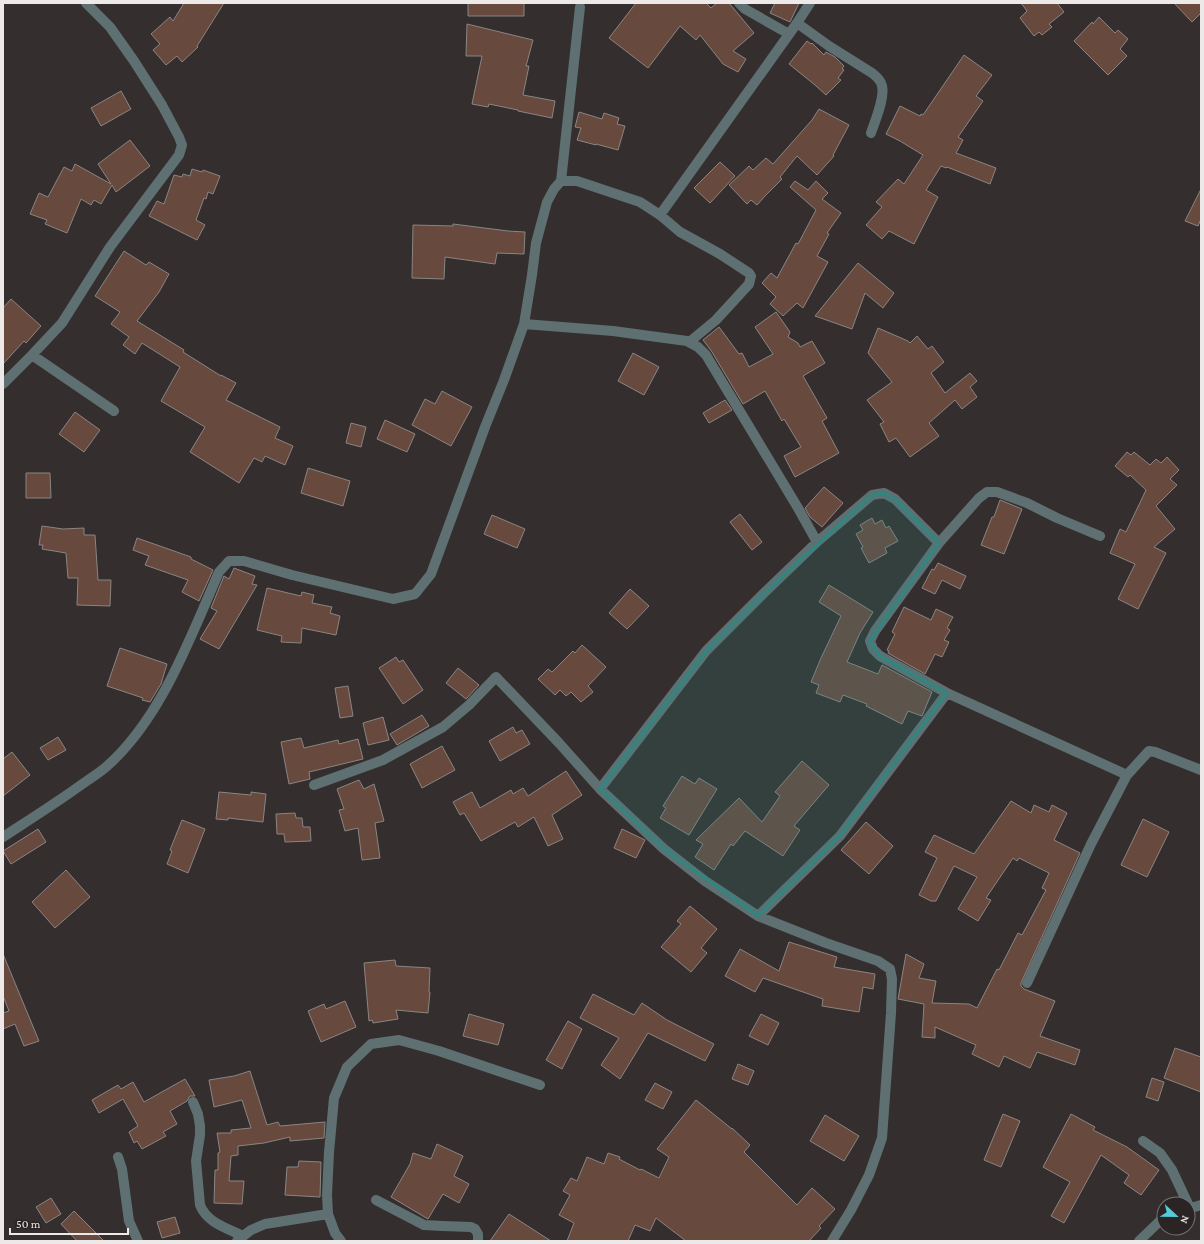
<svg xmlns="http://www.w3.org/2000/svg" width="1204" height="1244" font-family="'Crimson Pro',serif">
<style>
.building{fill:#68493e;stroke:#8a8583}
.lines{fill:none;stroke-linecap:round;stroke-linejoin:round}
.street{stroke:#5f7072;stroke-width:10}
.marked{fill:#308780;fill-opacity:0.2;stroke:#308780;stroke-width:3;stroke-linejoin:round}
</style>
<rect width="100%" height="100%" fill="#342f2e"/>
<!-- building -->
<path class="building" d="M184,3H224L197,46L198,47L182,62L177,56L166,65L153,50L160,44L151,34L170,17L173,21Z
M468,3H524V16H468Z
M636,3H706L711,8L717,3H729L754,33L733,51L746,59L738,72L723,64L700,35L696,40L680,26L648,68L609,38Z
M775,3H799L790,22L770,13Z
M1021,3H1057L1064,12L1049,24L1052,27L1042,35L1039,32L1034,36L1020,18L1027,11Z
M1174,3H1201V13L1192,22Z
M1099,17L1115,33L1118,30L1128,39L1120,49L1127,56L1108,75L1074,41L1092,22L1093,24Z
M467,24L533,40L526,66H529L523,95L555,101L552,118L518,111V110L489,104L488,107L472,104L482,56H466Z
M807,41L811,44L812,43L824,55L826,52L835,57L844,66L842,69L844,70L838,78L841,80L826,95L815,85L789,64Z
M964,55L992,75L976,96L983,101L958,137L963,140L956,153L996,168L990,184L947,167L946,168L941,166L926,190L938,197L914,244L889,231L882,239L866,225L882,207L876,202L898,179L904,184L923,155L900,141L886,134L900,106L920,116L921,114L923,115Z
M121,91L131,109L101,126L91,108Z
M819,109L849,125L833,155L834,156L817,175L797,156L780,177L782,179L765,196L757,205L751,200L747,204L729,185L749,166L753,170L766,158L773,164L812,120Z
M579,112L602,119L604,113L619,118L617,124L625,126L618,150L596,144V145L577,140L581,128L575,127Z
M130,140L150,166L116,192L112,185L101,204L94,200L91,205L81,199L67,233L45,224L47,220L30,214L39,193L48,197L64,167L72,171L75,164L111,184L98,164Z
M720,162L735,176L710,203L694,188Z
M192,169L202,172L203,170L220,176L213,194L208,192L206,199L204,198L196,220L205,225L197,240L149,216L157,201L164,204L174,175L182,177L183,174L190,176Z
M795,181L808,190L816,181L828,193L822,199L841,213L827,233L829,234L817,256L828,262L803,308L797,303L783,316L770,304L776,297L762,283L771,273L777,278L796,243L798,244L816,210L790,187Z
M1201,189V219L1198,226L1185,221Z
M453,224L508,231L525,232L524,254L497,253L495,264L445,257L444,279L412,278L413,225L453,226Z
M124,251L146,265L149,262L169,274L159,292L137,321L184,350L183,352L221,376V375L236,383L226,400L280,427L275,438L293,446L285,465L265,456L262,462L254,458L239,483L190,452L205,427L161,401L180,367L142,343L135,354L123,345L129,337L111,324L120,312L95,296Z
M858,263L894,293L883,308L865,293L852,329L815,316Z
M11,299L41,326L26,343L24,341L3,364V308Z
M776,312L790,332L788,337L798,343L800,347L812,341L825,363L803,376L827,418L822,421L839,453L795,477L784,456L801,447L784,419L782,421L765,391L743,404L712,352L703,340L719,327L739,354L742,353L749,367L773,354L755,327Z
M878,328L908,341L910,343L917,336L928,349L932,346L944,362L931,373L945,393L970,373L977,381L970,387L977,397L962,409L955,400L929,423L939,436L910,457L896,438L889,442L880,424L884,422L867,400L892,382L868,353Z
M633,353L659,367L644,395L618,381Z
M442,391L472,407L451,446L412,425L425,399L435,404Z
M725,400L732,410L709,423L703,413Z
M75,412L100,430L84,452L59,434Z
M385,420L415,434L407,452L377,439Z
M351,423L366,427L361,447L346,443Z
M1127,452L1131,455L1134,452L1150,465L1156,459L1161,463L1167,457L1179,470L1170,479L1177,485L1156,506L1175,529L1154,547L1166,553L1138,609L1118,599L1135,564L1110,553L1120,529L1126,532L1146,490L1130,475L1128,477L1115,466Z
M308,468L350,481L343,506L301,493Z
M26,473H50L51,498H26Z
M824,487L843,503L822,527L810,517L805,508Z
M1000,500L1022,509L1004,554L981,545L992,517H994Z
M740,514L762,542L752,550L730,522Z
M492,515L525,529L517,548L484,534Z
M872,518L875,524L882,520L886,528L889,526L898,541L885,548L887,553L869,563L861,548L863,547L856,534L863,530L860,525Z
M42,526L63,529L84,528V535H95L98,580H111L110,606L77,605L78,578H68L66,553L42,549L43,545H39Z
M137,538L191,557V559L213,570L199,601L182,592L188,580L145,565L149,556L133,550Z
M938,563L966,576L960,589L942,580L935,594L922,588L932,569L934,570Z
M234,568L255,576L252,584L257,585L219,649L200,639L217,611L211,608L224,576L229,579Z
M829,585L873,612L860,633L847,662L878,674L882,665L932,692L922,716L908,711L902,724L866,706L867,704L843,695L840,702L816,693L819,685L811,682L821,658L841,616L819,602Z
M267,588L301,596L302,592L314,595L312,603L332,607L330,613L340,616L336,635L302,628L301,643L281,642L282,636L257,630Z
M630,589L649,606L627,629L609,613Z
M904,607L931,620L936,609L953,617L947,628L950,630L944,640L949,642L942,657L935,654L925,674L888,653L889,651L887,650L895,634L892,632Z
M582,645L606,667L588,686L593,692L581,702L571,692L566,696L560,690L555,695L538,679L548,669L552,672L573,651L575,653Z
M120,648L167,664L161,684L150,702L142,700L143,698L107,686Z
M396,657L399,662L403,660L423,690L403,704L379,668Z
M458,668L479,685L466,699L446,683Z
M348,686L353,716L340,718L335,688Z
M422,715L429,726L397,745L390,734Z
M383,717L389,740L368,745L363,723Z
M513,727L516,733L522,730L530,744L500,761L489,741Z
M58,737L66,750L48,760L40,748Z
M301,738L304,748L338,740L339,744L358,739L363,759L309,772L310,779L289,784L281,742Z
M442,746L455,770L422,788L410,764Z
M12,752L30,775L3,796V759Z
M802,761L829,785L794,826L800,830L783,856L745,831L733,846L731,844L714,870L695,857L703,844L696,840L739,798L762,822L780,796L775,792Z
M566,771L582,795L552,815L563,839L548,846L534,817L518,827L515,822L481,841L464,813L460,815L453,802L472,792L480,808L511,790L513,794L523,788L528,796Z
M682,776L695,784L699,778L717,789L689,835L660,818L666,808L663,806Z
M359,780L364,789L374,784L384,821L375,823L380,858L362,860L358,828L345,831L339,810L344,809L337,789Z
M219,792L251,795V792L266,794L263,822L228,818V820L216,819Z
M1011,801L1031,813L1034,805L1049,812L1052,805L1067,813L1054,840L1080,853L1021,983V986L1024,989L1055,1001L1040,1036L1080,1050L1075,1065L1037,1052L1030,1068L1004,1056L999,1067L972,1054L976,1045L935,1027V1038L922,1037L924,1004L898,999L906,954L924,964L919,978L936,981L932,1003L969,1004L977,1008L997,969L999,970L1018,933L1022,935L1046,890L1042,888L1049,873L1019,858L1017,861L1013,858L986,898L991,900L978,921L958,909L977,877L954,866L936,901H931L919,895L937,858L925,852L934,835L974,854Z
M295,813L296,818H302L303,827H310L311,841L285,842L284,834H277L276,814Z
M1143,819L1169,832L1147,877L1121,865Z
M182,820L205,829L188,873L167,864L172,851L170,850Z
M866,822L893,846L869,874L841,850Z
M38,829L46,842L11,864L3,851Z
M622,829L645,840L636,858L614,848Z
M66,870L90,897L55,928L32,902Z
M690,906L717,929L701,948L707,953L691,972L661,947L681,924L677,921Z
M789,942L837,957L834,967L875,974L873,989L863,987L859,1012L822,1006L823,999L763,978L755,992L725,976L740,949L779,971Z
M3,954L39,1041L24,1046L15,1024L3,1029V1013L9,1011L3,996Z
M395,960L396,966L430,968L429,992H430L428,1013L396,1010L398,1019L373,1023L372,1020L369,1021L364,963Z
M593,994L634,1015L642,1003L667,1020L714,1044L705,1061L648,1033L620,1079L601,1065L619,1038L580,1018Z
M345,1001L356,1027L321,1042L308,1011L324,1004L326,1009Z
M469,1014L504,1024L498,1045L463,1036Z
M761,1014L779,1023L768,1045L749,1036Z
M568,1021L582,1029L562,1069L546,1060Z
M1175,1048L1201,1057V1092L1164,1078Z
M738,1064L754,1071L748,1085L732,1079Z
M250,1071L267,1125L278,1122L280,1126L325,1122L324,1138L290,1141V1137L264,1143L238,1146V1155L231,1156L229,1181H244L242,1204L214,1203L215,1170H218V1153L220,1152L217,1133H231V1130L251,1128L242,1100L214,1107L209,1080L234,1076Z
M1152,1078L1164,1082L1158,1101L1146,1097Z
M185,1079L195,1096H190L187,1101L170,1111L177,1124L163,1132L166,1136L142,1149L137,1141L134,1143L129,1132L138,1126L123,1099L99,1113L92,1100L118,1085L121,1089L133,1082L144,1102Z
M655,1083L672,1092L663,1109L645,1100Z
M696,1100L732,1129V1128L750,1145L744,1152L797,1205L812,1188L835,1209L819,1226L821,1228L809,1241H686L656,1218L650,1231L635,1225L628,1241H567L574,1223L559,1215L570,1195L563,1191L571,1178L577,1181L587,1157L604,1164L608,1153L620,1157L619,1159L640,1170L641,1169L659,1178L669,1157L657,1149Z
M1003,1114L1020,1121L1001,1167L984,1160Z
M1071,1114L1095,1127L1093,1130L1127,1147L1159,1170L1141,1195L1124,1183L1129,1175L1101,1155L1064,1223L1051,1216L1070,1182L1043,1167Z
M825,1115L859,1136L844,1161L810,1141Z
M437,1144L463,1156L454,1176L469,1184L459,1203L443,1194L428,1219L391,1197L410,1164L413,1153L431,1159Z
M299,1161L321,1162L320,1197L285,1195L287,1167H298Z
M51,1198L61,1214L46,1223L36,1207Z
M74,1211L104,1241H77L61,1224Z
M509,1214L551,1241H490Z
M175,1217L180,1233L162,1238L157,1222Z"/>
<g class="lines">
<!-- street -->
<path class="street" d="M739,3L745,9L789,34
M797,23L829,46L872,73C876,76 881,80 882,86C885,98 875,121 871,133
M561,181L580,7
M660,215L797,23L810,3
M524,324L613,331L687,341L698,347L706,355L798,508L817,542
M32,355L114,411
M3,384L32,355L62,323L110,247L179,155L182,145L179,137L162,105L134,61L110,27L86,3
M1100,536L1057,518L1027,503L997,492H987L979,498L939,543L875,631L870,641L873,649L880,656L947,693L1127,775
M314,785L383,760L443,727L469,705L496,677L559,743L600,789L664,849L705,881L758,916L826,943L878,961L890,969L892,979L891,1013L882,1138L869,1175L851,1210L832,1241
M600,789L706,651L765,592L817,542L872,495L884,493L895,499L939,543
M3,837C29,820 56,803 81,785C89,779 98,774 106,767C161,719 190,638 219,572L229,561H244L292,575L393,599L415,594L431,574L485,427L504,380L524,324L532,275L536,243L547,202L554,189L561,181H577L640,202L660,215L680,232L720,254L749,273L751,276L749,284L716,320L693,339L690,343
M758,916L840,836L947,693
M1027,983L1091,844L1127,775L1149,751L1155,752L1201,770
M193,1102L198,1114L200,1126V1135L196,1161L200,1205C207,1223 227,1228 243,1236
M1143,1141L1160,1153L1172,1170L1188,1204
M118,1157L122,1169L129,1221L138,1241
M376,1200L424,1225L443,1226L471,1227L475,1229L478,1234V1241
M1188,1209L1201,1205
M237,1241L251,1230L265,1224L328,1214
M341,1241L335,1233L328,1214L327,1195L329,1152L334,1098L347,1067L371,1044L399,1040L439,1051L540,1085
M1139,1241L1164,1217"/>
</g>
<!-- marked area -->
<path class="marked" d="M884,493L895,499L939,543L870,641L880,656L947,693L840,836L758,916L664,849L600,789L706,651L765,592L872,495Z"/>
<!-- border -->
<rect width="1204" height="1244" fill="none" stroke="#ede9e8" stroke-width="8"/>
<!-- north arrow -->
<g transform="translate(1176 1216) rotate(112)"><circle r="19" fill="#2a2524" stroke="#787372"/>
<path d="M0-3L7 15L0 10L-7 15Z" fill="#53cbdb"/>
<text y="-6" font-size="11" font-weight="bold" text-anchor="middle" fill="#ede9e8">N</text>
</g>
<!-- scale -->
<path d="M10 1228v6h118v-6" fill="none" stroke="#ede9e8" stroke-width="2"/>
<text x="16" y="1228" font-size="12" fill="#ede9e8" stroke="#2a2524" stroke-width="3" paint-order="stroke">50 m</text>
</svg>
